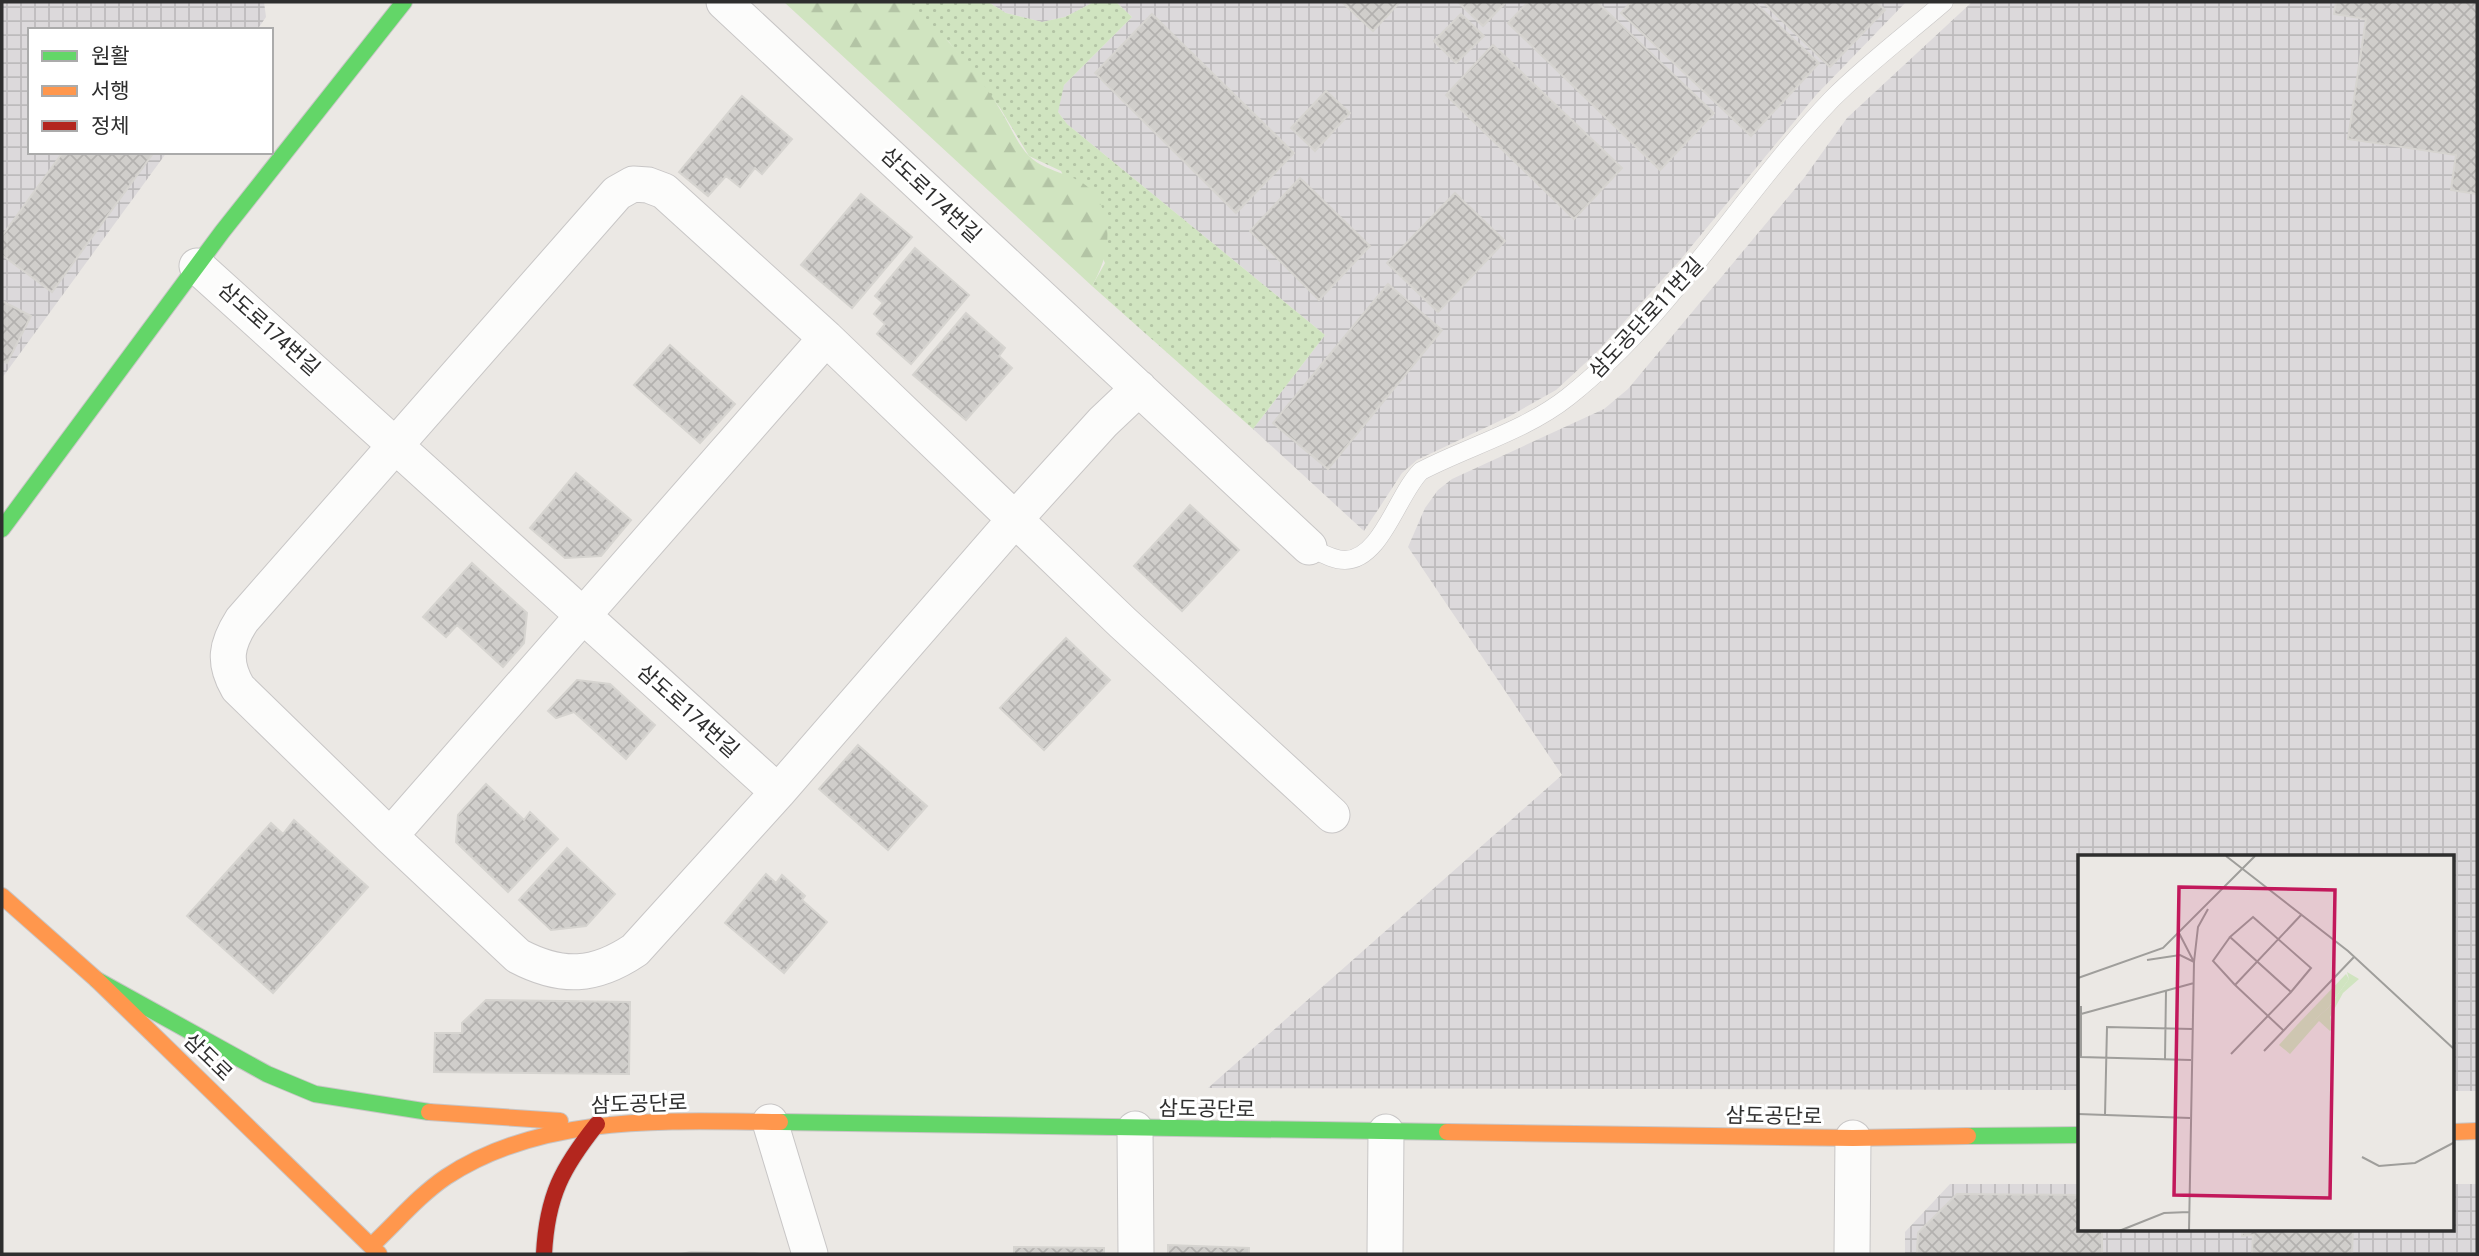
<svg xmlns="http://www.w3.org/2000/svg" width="2479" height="1256" font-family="'Roboto Condensed','Noto Sans KR',sans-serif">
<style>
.industrial{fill:url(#industrial-grid)}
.grass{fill:url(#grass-dots)}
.forest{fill:url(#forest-firs)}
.building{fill:url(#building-cross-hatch);stroke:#d6d4d0;stroke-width:2}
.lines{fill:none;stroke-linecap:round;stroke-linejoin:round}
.lane-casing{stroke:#c8c6c6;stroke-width:19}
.street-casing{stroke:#c8c6c6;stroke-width:37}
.fast-casing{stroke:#c8c6c6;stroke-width:18}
.slow-casing{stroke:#c8c6c6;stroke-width:18}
.jam-casing{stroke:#c8c6c6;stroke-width:18}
.lane{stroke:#fcfcfb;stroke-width:18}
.street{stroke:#fcfcfb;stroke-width:35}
.fast{stroke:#63d668;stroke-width:16}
.slow{stroke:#ff974d;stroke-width:16}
.jam{stroke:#b3261e;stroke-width:16}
.labels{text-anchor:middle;stroke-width:6;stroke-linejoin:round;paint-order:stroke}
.street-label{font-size:21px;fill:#2e2e2e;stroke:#fff}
.inset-road{fill:none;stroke:#9f9e9b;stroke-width:2}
.view{fill:#c2185b;fill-opacity:0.15;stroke:#c2185b;stroke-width:3.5}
.inset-edge{fill:none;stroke:#2e2e2e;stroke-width:3.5}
</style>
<defs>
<pattern id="industrial-grid" width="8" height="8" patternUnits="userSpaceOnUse" patternTransform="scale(1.75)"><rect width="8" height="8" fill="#dcd9db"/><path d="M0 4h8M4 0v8" fill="none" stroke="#bdbbbc"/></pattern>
<pattern id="grass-dots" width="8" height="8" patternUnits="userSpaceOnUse" patternTransform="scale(1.75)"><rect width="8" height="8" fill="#d0e4c0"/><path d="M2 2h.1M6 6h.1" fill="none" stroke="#b3c4a5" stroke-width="1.8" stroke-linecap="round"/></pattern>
<pattern id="forest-firs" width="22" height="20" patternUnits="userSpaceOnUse" patternTransform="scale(1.75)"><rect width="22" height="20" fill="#d0e4c0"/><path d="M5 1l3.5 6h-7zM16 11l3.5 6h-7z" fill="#b3c4a5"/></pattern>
<pattern id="building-cross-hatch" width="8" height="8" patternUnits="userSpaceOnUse" patternTransform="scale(1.75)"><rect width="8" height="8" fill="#d0cecb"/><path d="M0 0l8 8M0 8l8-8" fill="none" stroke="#b3b1af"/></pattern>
</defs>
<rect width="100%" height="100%" fill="#ebe8e4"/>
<!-- industrial -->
<path class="industrial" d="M2,2H264L266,17L257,30H30V152H167L2,378Z
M988,2H1094L1065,17L1042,22L1006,13Z
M1116,2H1906L1816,95L1681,259L1595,354L1556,390L1510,416L1417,460L1402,473L1364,531L1253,429L1325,335L1067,124L1058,112V98L1064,85L1132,17Z
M1972,2H2477V1091H2453V857H2080V1090L1208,1088L1562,775L1408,547L1425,508L1438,490L1452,479L1604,409L1628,389L1804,178L1847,118Z
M1950,1184H2080V1230H2453V1184H2477V1254H1905V1232Z"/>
<!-- grass -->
<path class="grass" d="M899,2H988L1006,13L1042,22L1065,17L1094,2H1116L1132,17L1064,85L1058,112L1067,124L1325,335L1253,429L1092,286L1105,263L1061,171L1029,156L1000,108L949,42Z"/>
<!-- forest -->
<path class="forest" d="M784,2C802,2 890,0 900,3C936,20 981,77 1001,111C1010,125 1017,144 1029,156C1048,175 1080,172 1096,196C1115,226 1108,258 1092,286Z"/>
<!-- building -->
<path class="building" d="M1342,2H1400L1373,31Z
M1458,2H1506L1483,26Z
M1528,2H1597L1714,113L1660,170L1508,23Z
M1631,2H1754L1819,63L1751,136L1621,13Z
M1763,2H1876L1885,10L1830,67Z
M2336,2H2477V194L2451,190L2456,155L2348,139L2366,19L2334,14Z
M1152,14L1294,153L1236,213L1095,73Z
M1461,14L1484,36L1456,63L1434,41Z
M1493,45L1622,168L1574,219L1446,95Z
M1326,91L1350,113L1315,151L1291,128Z
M742,96L792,139L762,174L755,168L740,187L726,176L708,196L679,172Z
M63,152H154L52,292L2,255V236Z
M1300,178L1370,246L1319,300L1250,231Z
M1455,193L1505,241L1438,312L1387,263Z
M861,194L912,237L852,308L801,265Z
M915,248L969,295L911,364L877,334L885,324L874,314L883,303L875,296Z
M1388,284L1442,330L1328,469L1273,423Z
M2,301L31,316L7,363L2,361Z
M966,313L1005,348L999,356L1012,368L966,420L913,375Z
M670,345L735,404L700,443L634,385Z
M576,473L631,520L601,556L565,558L530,528Z
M1190,505L1239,550L1182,611L1134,566Z
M472,563L527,613L524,643L503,667L457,625L446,637L423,617Z
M1066,638L1110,680L1044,750L1000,708Z
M577,680L610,684L655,725L626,759L574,712L556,718L548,711Z
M858,745L927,806L888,850L819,789Z
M486,784L524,820L530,812L558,839L508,892L456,842L458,815Z
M294,820L368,887L273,993L187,916L271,823L283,834Z
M567,848L615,894L586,926L551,930L519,900Z
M766,874L776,883L782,875L805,896L802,900L827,922L784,973L725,923Z
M486,1000L630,1002L629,1074L434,1072L435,1033H462V1023Z
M1957,1194L2080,1195V1230H2102V1254H1917L1918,1233Z
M2242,1230H2353L2352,1254H2252L2253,1235L2242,1236Z
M1168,1245L1249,1248V1254H1168Z
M1014,1247L1104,1248V1254H1014Z
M691,1252L755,1253L761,1254H681Z"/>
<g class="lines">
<defs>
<path id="lane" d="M1309,547C1320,552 1332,560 1345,560C1381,560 1398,493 1421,471C1469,446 1525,431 1568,397C1673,314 1740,195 1832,99C1867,64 1907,34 1944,2"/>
<path id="street" d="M724,2L1309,547
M633,184L648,185L664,191L826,338L390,836L238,688C223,662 226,645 242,620L617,193Z
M197,266L778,792L1016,518L1103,422L1139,388
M826,338L1123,623L1332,815
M390,836L518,956C562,979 595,977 635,950L778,792
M770,1122L810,1254
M1135,1129L1136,1254
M1385,1254L1386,1132
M1852,1254L1853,1138"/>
<path id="fast" d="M2,529L222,232L404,2
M97,980L267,1074L315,1094L429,1112
M780,1122L1447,1132
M1968,1136L2080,1135"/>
<path id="slow" d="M2,896L97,980L379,1254
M429,1112L560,1121
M1447,1132L1853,1138L1968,1136
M2453,1132L2477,1131
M371,1246C396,1223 418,1196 446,1177C543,1113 669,1121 780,1122"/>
<path id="jam" d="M544,1254C547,1196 562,1168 597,1124"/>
</defs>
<!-- lane casing -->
<use href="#lane" class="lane-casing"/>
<!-- street casing -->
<use href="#street" class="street-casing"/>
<!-- fast casing -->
<use href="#fast" class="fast-casing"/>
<!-- slow casing -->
<use href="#slow" class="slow-casing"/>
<!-- jam casing -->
<use href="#jam" class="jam-casing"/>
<!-- lane -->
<use href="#lane" class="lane"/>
<!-- street -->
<use href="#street" class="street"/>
<!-- fast -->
<use href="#fast" class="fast"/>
<!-- slow -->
<use href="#slow" class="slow"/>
<!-- jam -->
<use href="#jam" class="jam"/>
</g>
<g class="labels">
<!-- street labels -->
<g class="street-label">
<text transform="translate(931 195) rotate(43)" y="7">삼도로174번길</text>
<text transform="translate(1646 318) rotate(-47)" y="7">삼도공단로11번길</text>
<text transform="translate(269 329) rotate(42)" y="7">삼도로174번길</text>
<text transform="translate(688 711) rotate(42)" y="7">삼도로174번길</text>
<text transform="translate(208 1057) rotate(44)" y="7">삼도로</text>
<text transform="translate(639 1104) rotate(-2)" y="7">삼도공단로</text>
<text transform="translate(1207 1109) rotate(1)" y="7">삼도공단로</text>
<text transform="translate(1774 1116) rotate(1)" y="7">삼도공단로</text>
</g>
</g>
<!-- overview -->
<g transform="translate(2078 855)">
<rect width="376" height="376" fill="#ebe8e4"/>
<path d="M269,117L281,124L265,138L252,162L255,173L252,176L241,166L212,199L201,190L219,170L232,169L250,153L271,124Z" fill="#d0e4c0"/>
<path d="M268,119L271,124L250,153L230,171L219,170Z" fill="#d0e4c0"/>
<path class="inset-road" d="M148,1L270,96L377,195M175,62L233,113L213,137L152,82ZM101,78L116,107L111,376M152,82L135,106L157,130M69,105L102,100L116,107L120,72L130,54M0,123L85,93L177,1M3,151V202L113,205M3,159L116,128M206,176L157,130L224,59M186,196L276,102M153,199L213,137M87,204L88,136M0,259L112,263M27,260L29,172L114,174M284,302L301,311L337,308L377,287M41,376L86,358L111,357"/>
<path class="view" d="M101,32L257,35L252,343L96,340Z"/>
<rect width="376" height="376" class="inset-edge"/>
</g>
<!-- border -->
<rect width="2479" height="1256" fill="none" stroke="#2e2e2e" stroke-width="7"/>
<!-- legend -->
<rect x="28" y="28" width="245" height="126" fill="#ffffff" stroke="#ababab" stroke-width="2"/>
<rect x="42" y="51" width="35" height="10" fill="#63d668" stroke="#ababab" stroke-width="2"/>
<text x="91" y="63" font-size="21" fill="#2e2e2e">원활</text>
<rect x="42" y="86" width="35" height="10" fill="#ff974d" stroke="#ababab" stroke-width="2"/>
<text x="91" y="98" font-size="21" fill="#2e2e2e">서행</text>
<rect x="42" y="121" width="35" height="10" fill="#b3261e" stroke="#ababab" stroke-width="2"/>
<text x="91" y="133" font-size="21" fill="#2e2e2e">정체</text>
</svg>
